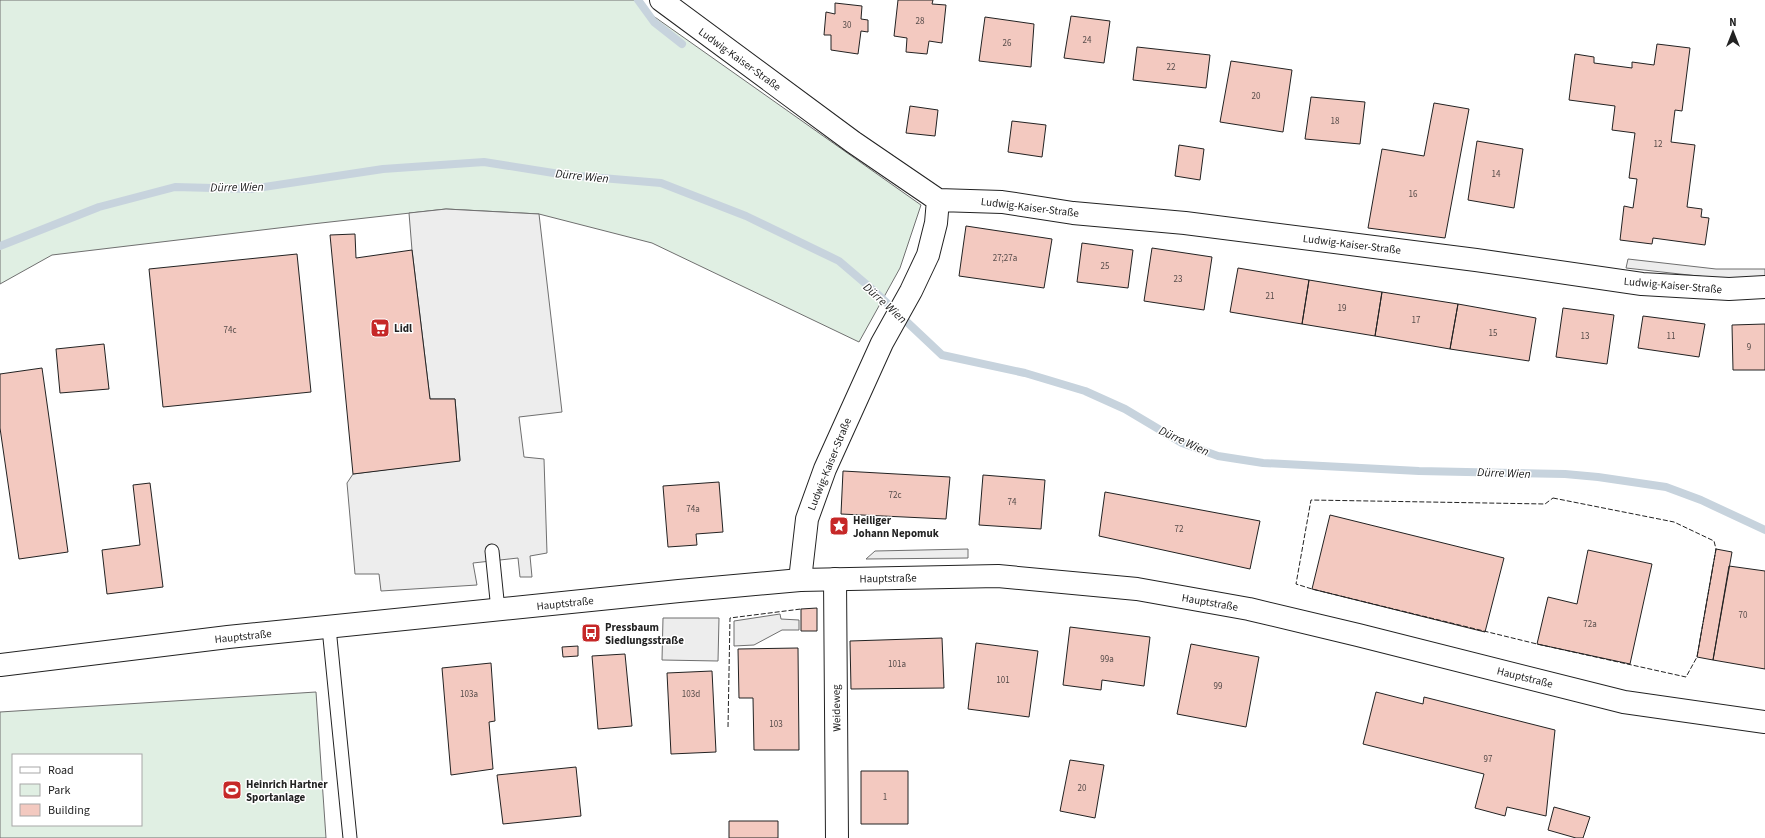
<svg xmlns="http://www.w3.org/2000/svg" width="1765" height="838" font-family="'Source Sans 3',sans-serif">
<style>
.green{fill:#e0efe3;stroke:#6f6f6f;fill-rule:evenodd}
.parking{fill:#ededed;stroke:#6f6f6f}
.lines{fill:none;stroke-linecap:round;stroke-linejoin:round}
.stream{stroke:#c7d3dd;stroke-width:8}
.building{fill:#f3c9c0;stroke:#222}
.service-casing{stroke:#222;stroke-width:15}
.minor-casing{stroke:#222;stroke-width:24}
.primary-casing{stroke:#222;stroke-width:24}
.service{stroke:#fff;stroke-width:13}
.minor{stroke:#fff;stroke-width:22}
.primary{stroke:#fff;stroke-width:22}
.fence{stroke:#222;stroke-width:1;stroke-dasharray:5 2;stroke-linecap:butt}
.labels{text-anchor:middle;stroke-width:3;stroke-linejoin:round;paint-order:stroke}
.number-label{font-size:9px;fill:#564c4a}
.street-label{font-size:11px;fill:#222;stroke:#fff}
.poi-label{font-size:11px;font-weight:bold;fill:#222;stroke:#fff;text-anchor:start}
.water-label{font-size:12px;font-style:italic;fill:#222;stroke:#fff}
</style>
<rect width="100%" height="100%" fill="#fff"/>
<!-- green -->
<path class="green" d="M0,0H636L642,8L921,205L900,268L859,342L652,243L539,214L446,209L312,224L52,255L0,284Z
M316,692L326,838H0V712ZM13,755H141V825H13Z"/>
<!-- parking -->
<path class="parking" d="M446,209L539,214L562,412L519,417L524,457L544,459L547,553L530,556L532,577H520L518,558L473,563L477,585L381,591L379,574H355L347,483L353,474L460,460L455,399H430L412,250L409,213Z
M1628,259L1716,269H1765V278L1725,279L1626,268Z
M968,549V558L866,559L875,551Z
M780,614L781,619L799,620V630H782L754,645L734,646V621Z
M663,618H719L718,661L662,660Z"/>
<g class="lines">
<!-- stream -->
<path class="stream" d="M638,0L654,22L682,44
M0,246L99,207L175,187L251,189L383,169L484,162L566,175L661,183L746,216L839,261L873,290L942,355L1025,373L1085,391L1125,409L1182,443L1218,456L1263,463L1419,471L1565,474L1598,477L1666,487L1701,500L1765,530"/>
</g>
<!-- building -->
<path class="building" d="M898,0H933L932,4L946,5L942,43L929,41L927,54L906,52L907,38L894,36Z
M835,3L862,6L861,19L868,20V32L861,31L858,54L831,50V35H824L826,12L835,14Z
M1071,16L1110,21L1104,63L1064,58Z
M985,17L1034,24L1031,67L979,61Z
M1657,44L1690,48L1682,111L1675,110L1671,142L1695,145L1687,207L1702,209L1701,217L1709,218L1705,245L1653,238L1652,244L1620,240L1624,206L1633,208L1637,179L1629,178L1635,133L1612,130L1615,106L1569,100L1575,54L1594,57V63L1632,68V62L1654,65Z
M1137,47L1210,55L1206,88L1133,80Z
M1231,61L1292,70L1283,132L1220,122Z
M1311,97L1365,102L1360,144L1305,139Z
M1434,103L1469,109L1445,238L1368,228L1382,149L1424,156Z
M910,106L938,110L935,136L906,133Z
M1012,121L1046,125L1042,157L1008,152Z
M1477,141L1523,149L1514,208L1468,200Z
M1179,145L1204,149L1200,180L1175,176Z
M966,226L1052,239L1044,288L959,276Z
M355,234L356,258L412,250L430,399H455L460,461L353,474L330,235Z
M1082,243L1133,250L1128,288L1077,282Z
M1152,248L1212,257L1204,310L1144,301Z
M297,254L311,392L163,407L149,269Z
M1238,268L1309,280L1302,324L1230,312Z
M1309,280L1382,292L1375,336L1302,324Z
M1382,292L1458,304L1450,349L1375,336Z
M1458,304L1536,318L1529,361L1450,349Z
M1563,308L1614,315L1607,364L1556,357Z
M1643,316L1705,324L1699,357L1638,348Z
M1765,324V370H1733L1732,325Z
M104,344L109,389L60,393L56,349Z
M42,368L68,552L19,559L0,428V374Z
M843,471L950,477L946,519L841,514Z
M983,475L1045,480L1041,529L979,525Z
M719,482L723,532L696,534L697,545L668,547L663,486Z
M150,483L163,587L107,594L102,550L140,545L133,485Z
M1105,492L1260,521L1250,569L1099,536Z
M1330,515L1504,558L1485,632L1312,589Z
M1716,549L1732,552L1713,660L1697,657Z
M1588,550L1652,564L1630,664L1537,644L1548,597L1577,604Z
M1729,566L1765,571V669L1713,660Z
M817,608V631H801V609Z
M1070,627L1150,637L1144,686L1102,680L1101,690L1063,685Z
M942,638L944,688L851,689L850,641Z
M976,643L1038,651L1029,717L968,709Z
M1191,644L1259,657L1246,727L1177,714Z
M578,646V656L563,657L562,647Z
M798,648L799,750H754L753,698H739L738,649Z
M625,654L632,726L598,729L592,656Z
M491,663L495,721L489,722L493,769L451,775L442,668Z
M712,671L716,752L671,754L667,673Z
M1376,692L1423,704L1424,697L1555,730L1546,816L1507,807L1505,816L1475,808L1484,774L1363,744Z
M1070,760L1104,765L1095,818L1060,811Z
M576,767L581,816L503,824L497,775Z
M861,771H908V824H861Z
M1554,807L1590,817L1583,838H1576L1548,830Z
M729,821H778V838H729Z"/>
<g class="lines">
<defs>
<path id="service" d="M492,551L498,610
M329,628L350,838"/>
<path id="minor" d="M661,0L853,142L938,200L1002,202L1073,213L1185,223L1476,260L1642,284L1729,289L1765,287
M835,579L837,838
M800,580L807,519L825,469L882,343L911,291L928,255L936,223L938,200"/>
<path id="primary" d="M0,665L228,637L679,591L800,580L998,576L1137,589L1249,609L1358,635L1624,702L1765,722"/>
</defs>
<!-- service casing -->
<use href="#service" class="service-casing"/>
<!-- minor casing -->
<use href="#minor" class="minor-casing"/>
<!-- primary casing -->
<use href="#primary" class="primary-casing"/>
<!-- service -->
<use href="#service" class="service"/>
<!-- minor -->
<use href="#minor" class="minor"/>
<!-- primary -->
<use href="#primary" class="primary"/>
<!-- fence -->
<path class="fence" d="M1553,498L1674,522L1714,541L1716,549L1697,657L1686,677L1537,644L1312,589L1296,584L1311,500L1545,504Z
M728,727L730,618L801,609"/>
</g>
<!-- icons -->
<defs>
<symbol id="supermarket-square" viewBox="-11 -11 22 22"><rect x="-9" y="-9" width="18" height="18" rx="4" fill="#c62828" stroke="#fff"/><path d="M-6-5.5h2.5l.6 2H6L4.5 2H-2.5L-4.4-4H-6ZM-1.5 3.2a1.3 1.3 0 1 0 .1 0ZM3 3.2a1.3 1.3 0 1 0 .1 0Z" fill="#fff"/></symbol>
<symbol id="sight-square" viewBox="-11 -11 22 22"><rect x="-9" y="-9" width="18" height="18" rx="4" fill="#c62828" stroke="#fff"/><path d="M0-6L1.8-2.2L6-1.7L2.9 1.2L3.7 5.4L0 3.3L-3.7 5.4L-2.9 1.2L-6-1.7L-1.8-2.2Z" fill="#fff"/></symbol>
<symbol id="bus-square" viewBox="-11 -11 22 22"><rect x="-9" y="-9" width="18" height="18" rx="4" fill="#c62828" stroke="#fff"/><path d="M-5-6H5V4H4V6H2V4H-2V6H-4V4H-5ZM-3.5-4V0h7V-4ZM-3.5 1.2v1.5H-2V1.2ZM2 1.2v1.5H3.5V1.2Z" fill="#fff"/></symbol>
<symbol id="stadium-square" viewBox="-11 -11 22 22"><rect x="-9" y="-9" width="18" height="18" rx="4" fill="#c62828" stroke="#fff"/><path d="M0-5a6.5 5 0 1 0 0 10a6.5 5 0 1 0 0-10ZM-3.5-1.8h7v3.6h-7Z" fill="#fff"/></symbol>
</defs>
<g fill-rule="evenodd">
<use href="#supermarket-square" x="369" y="317" width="22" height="22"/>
<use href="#sight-square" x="828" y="515" width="22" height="22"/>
<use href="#bus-square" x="580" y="622" width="22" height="22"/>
<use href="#stadium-square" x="221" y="779" width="22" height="22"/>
</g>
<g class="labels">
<!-- number labels -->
<g class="number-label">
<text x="920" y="24">28</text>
<text x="847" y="28">30</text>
<text x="1087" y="43">24</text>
<text x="1007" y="46">26</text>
<text x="1171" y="70">22</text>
<text x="1256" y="99">20</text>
<text x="1335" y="124">18</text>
<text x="1658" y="147">12</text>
<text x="1496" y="177">14</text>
<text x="1413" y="197">16</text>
<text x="1005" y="261">27;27a</text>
<text x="1105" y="269">25</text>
<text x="1178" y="282">23</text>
<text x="1270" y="299">21</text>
<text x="1342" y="311">19</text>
<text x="1416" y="323">17</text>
<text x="230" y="333">74c</text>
<text x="1493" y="336">15</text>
<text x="1585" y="339">13</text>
<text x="1671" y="339">11</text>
<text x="1749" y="350">9</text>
<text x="895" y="498">72c</text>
<text x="1012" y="505">74</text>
<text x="693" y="512">74a</text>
<text x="1179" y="532">72</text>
<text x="1743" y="618">70</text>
<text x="1590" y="627">72a</text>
<text x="1107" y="662">99a</text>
<text x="897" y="667">101a</text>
<text x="1003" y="683">101</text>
<text x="1218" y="689">99</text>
<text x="469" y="697">103a</text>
<text x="691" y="697">103d</text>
<text x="776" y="727">103</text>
<text x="1488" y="762">97</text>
<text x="1082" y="791">20</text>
<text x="885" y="800">1</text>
</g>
<!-- street labels -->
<g class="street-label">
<text transform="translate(740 59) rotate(36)" y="4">Ludwig-Kaiser-Straße</text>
<text transform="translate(1030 207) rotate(7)" y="4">Ludwig-Kaiser-Straße</text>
<text transform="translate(1352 244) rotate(7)" y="4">Ludwig-Kaiser-Straße</text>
<text transform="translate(1673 285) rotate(5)" y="4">Ludwig-Kaiser-Straße</text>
<text transform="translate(829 464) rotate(-68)" y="4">Ludwig-Kaiser-Straße</text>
<text transform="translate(888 578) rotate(-1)" y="4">Hauptstraße</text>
<text transform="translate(1210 602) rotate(10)" y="4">Hauptstraße</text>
<text transform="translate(565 603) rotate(-6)" y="4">Hauptstraße</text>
<text transform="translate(243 636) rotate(-6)" y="4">Hauptstraße</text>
<text transform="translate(1525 677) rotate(14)" y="4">Hauptstraße</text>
<text transform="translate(836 708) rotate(-91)" y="4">Weideweg</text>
</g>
<!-- poi labels -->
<g class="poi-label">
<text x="394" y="332">Lidl</text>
<text x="853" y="524">Heiliger<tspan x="853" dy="13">Johann Nepomuk</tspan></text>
<text x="605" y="631">Pressbaum<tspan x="605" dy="13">Siedlungsstraße</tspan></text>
<text x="246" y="788">Heinrich Hartner<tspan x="246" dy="13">Sportanlage</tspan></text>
</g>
<!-- water labels -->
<g class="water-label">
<text transform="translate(582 176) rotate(6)" y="4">Dürre Wien</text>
<text transform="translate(237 187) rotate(-1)" y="4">Dürre Wien</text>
<text transform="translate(885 303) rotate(42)" y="4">Dürre Wien</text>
<text transform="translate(1184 441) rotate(25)" y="4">Dürre Wien</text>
<text transform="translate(1504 473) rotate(2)" y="4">Dürre Wien</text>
</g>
</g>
<!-- legend -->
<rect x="12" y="754" width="130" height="72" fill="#ffffff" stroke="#a7a7a7"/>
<rect x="20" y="767" width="20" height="6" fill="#ffffff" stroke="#a7a7a7"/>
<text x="48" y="774" font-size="12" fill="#222222">Road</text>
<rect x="20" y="784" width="20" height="12" fill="#e0efe3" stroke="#a7a7a7"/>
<text x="48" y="794" font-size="12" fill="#222222">Park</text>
<rect x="20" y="804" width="20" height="12" fill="#f3c9c0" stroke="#a7a7a7"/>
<text x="48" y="814" font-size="12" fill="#222222">Building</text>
<!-- north arrow -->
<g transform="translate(1733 32)" stroke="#ffffff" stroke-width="3" paint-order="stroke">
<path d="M0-3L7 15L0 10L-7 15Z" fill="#222222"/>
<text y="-6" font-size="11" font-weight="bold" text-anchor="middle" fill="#222222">N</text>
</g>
</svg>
